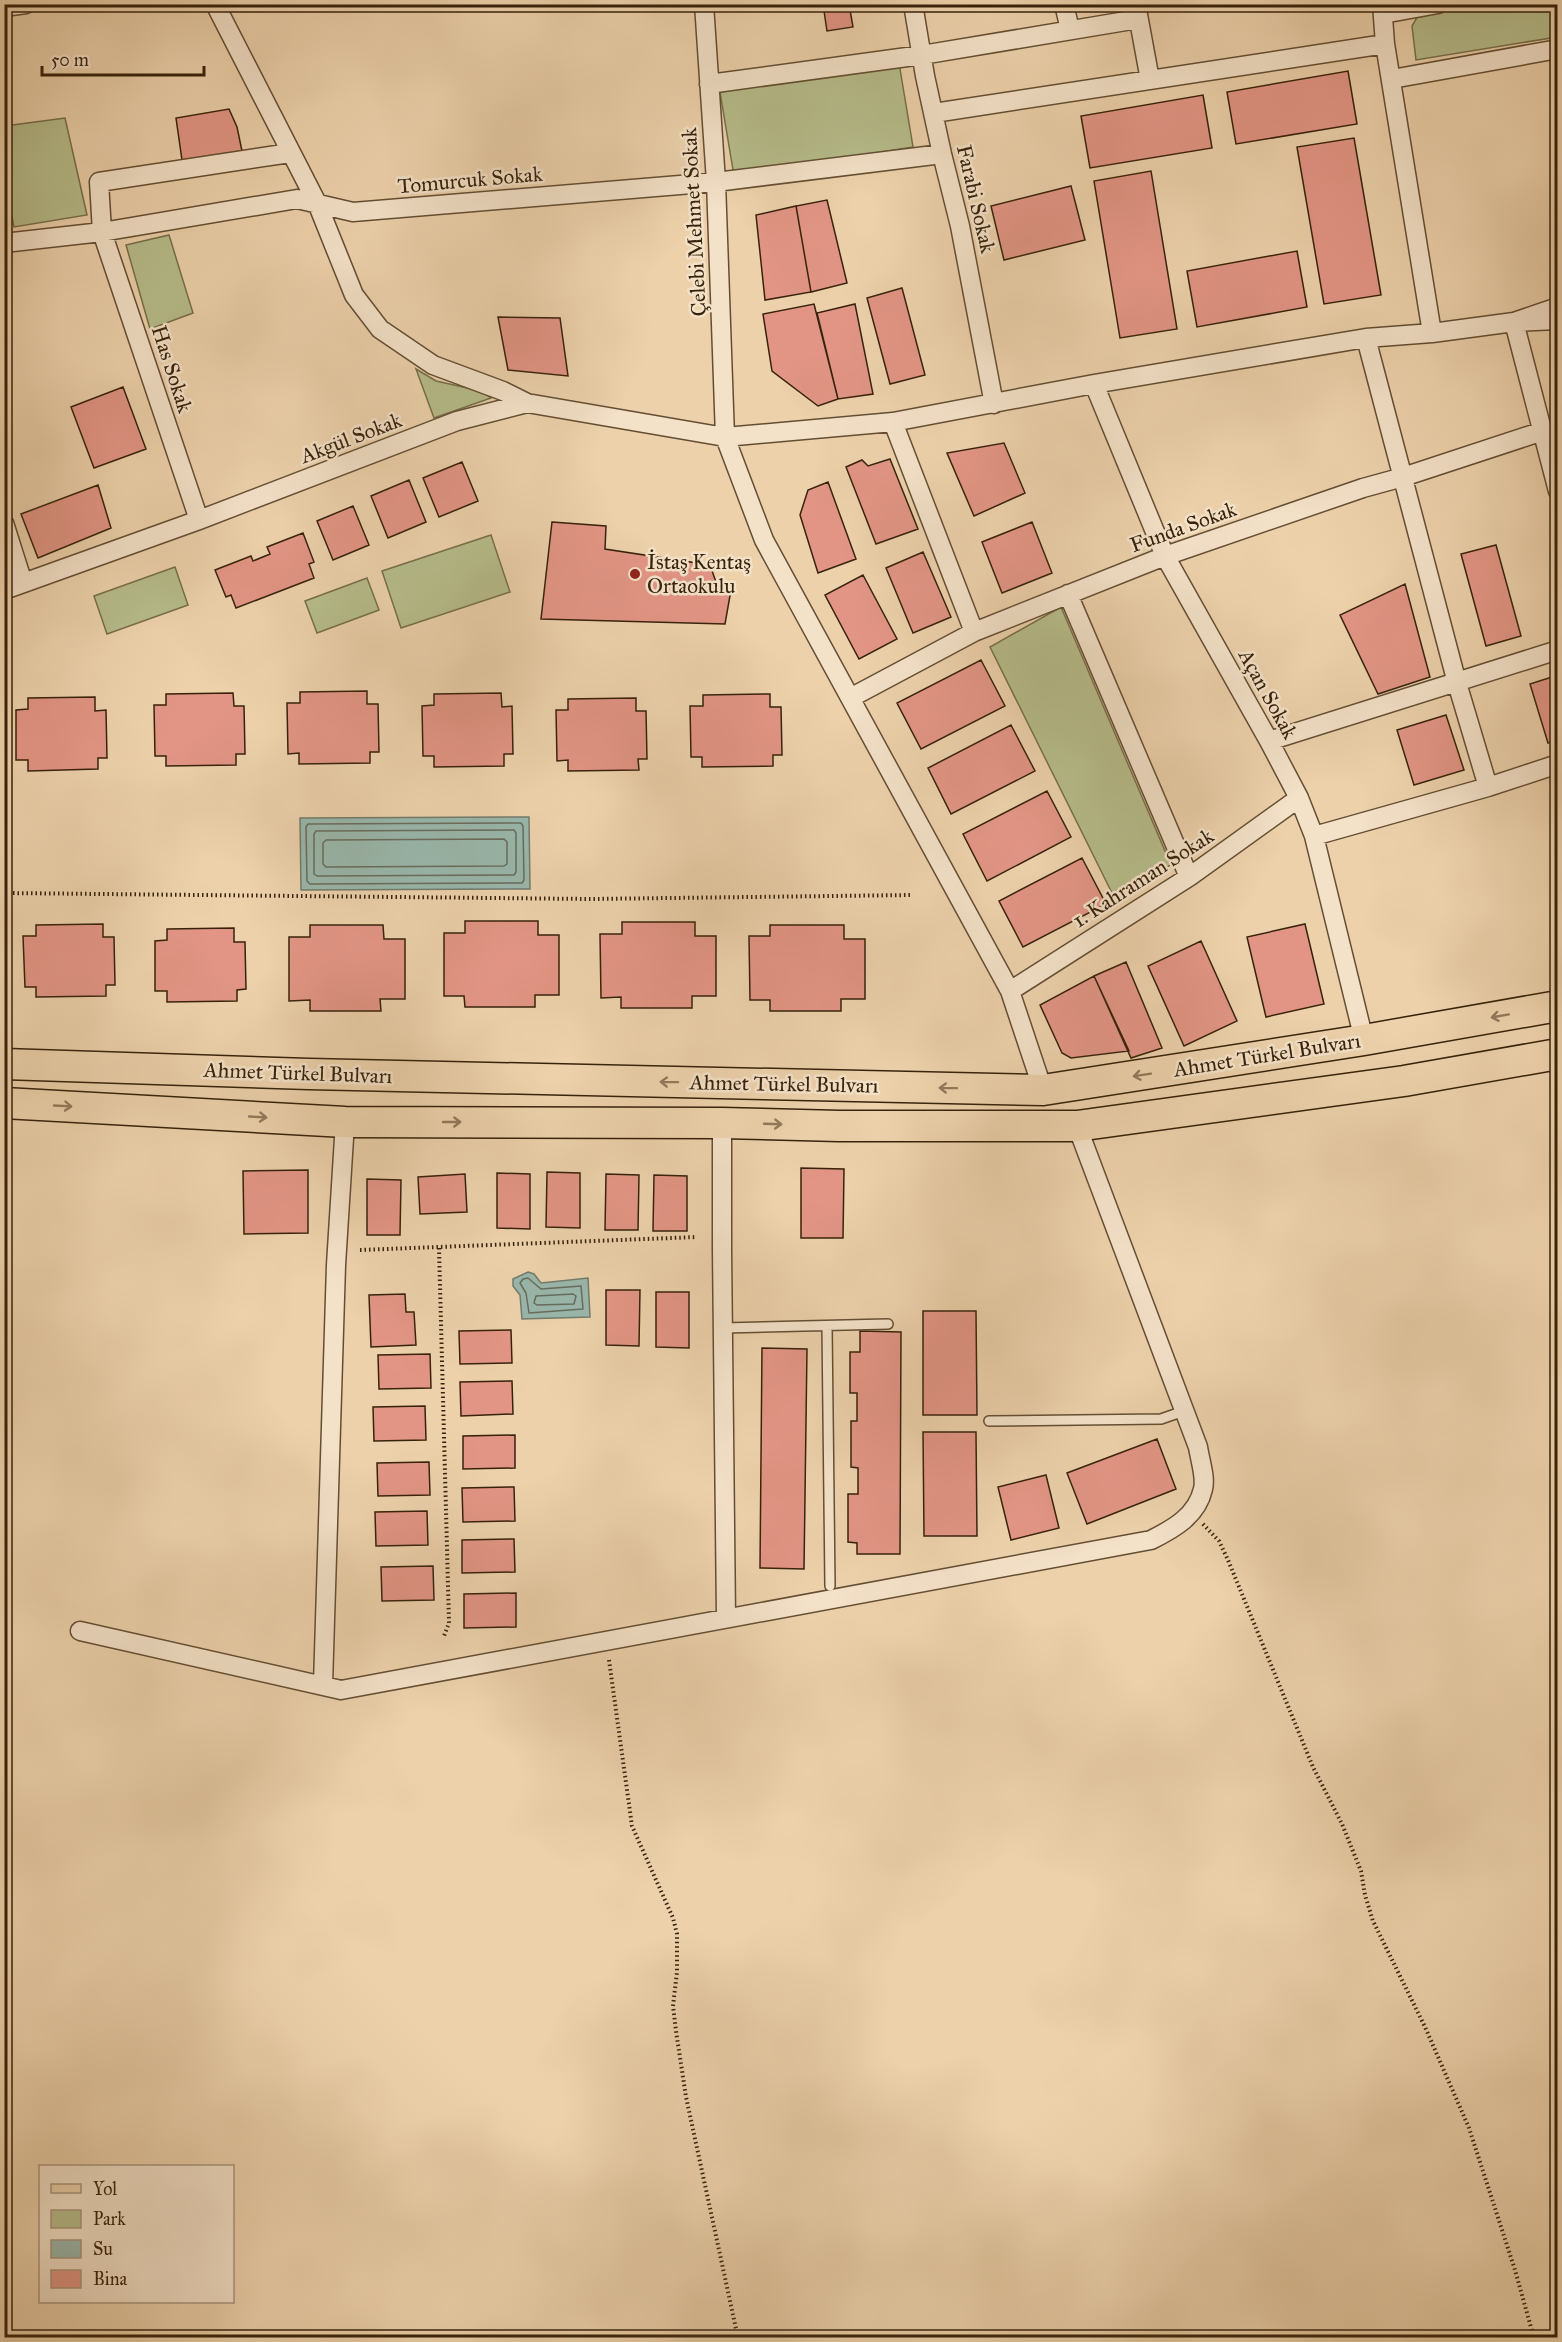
<svg xmlns="http://www.w3.org/2000/svg" width="1562" height="2342" font-family="'IM FELL Great Primer',serif">
<style>
.green{fill:#b6bc8b;stroke:#766f4b;stroke-width:1.5}
.water{fill:#99b7ac;stroke:#727b6c;stroke-width:1.5}
.lines{fill:none;stroke-linecap:round;stroke-linejoin:round}
.shore{stroke:#686c5c;stroke-width:1.5}
.building{fill:#e29585;stroke:#37220b;stroke-width:1.5}
.lane-casing{stroke:#644e33;stroke-width:12}
.street-casing{stroke:#644e33;stroke-width:21}
.primary-casing{stroke:#37220b;stroke-width:33}
.path{stroke:#37220b;stroke-width:4;stroke-dasharray:1.5 3;stroke-linecap:butt}
.lane{stroke:#f3e1c8;stroke-width:9}
.street{stroke:#f3e1c8;stroke-width:18}
.primary{stroke:#ecd1ab;stroke-width:30}
.oneway{stroke:#927a5b}
.poi-dot{fill:#8f2418;stroke:#f3e1c8;stroke-width:2}
.labels{text-anchor:middle;stroke-width:5;stroke-linejoin:round;paint-order:stroke}
.street-label{font-size:21px;fill:#37220b;stroke:#f3e1c8}
.poi-label{font-size:21px;fill:#37220b;stroke:#f3e1c8;text-anchor:start}
</style>
<rect width="100%" height="100%" fill="#ecd1ab"/>
<filter id="stains"><feTurbulence type="fractalNoise" baseFrequency=".00333" numOctaves="4"/><feColorMatrix values="0 0 0 0 .2 0 0 0 0 .09 0 0 0 0 .02 0 0 0 .5 -.17"/></filter>
<radialGradient id="worn" r=".72"><stop offset=".6" stop-color="#630" stop-opacity="0"/><stop offset="1" stop-color="#630" stop-opacity=".3"/></radialGradient>
<!-- green -->
<path class="green" d="M1474,5H1557V37L1416,60L1412,26L1419,14Z
M899,63L913,147L734,176L720,92Z
M65,118L87,215L14,227L5,184V126Z
M169,235L193,313L150,329L126,245Z
M416,369L436,381L481,391L491,398L434,418Z
M491,535L510,592L401,628L382,571Z
M175,567L188,605L107,634L94,596Z
M367,578L379,610L317,633L305,601Z
M1061,607L1171,865L1113,895L990,647Z"/>
<!-- water -->
<path class="water" d="M529,817L530,889L301,890L300,818Z
M528,1272L534,1274L541,1283L588,1278L590,1317L522,1319L520,1295L513,1286V1279Z"/>
<g class="lines">
<!-- shore -->
<path class="shore" d="M521,823L523,826L524,880L522,883L310,884L307,881L306,827L308,824Z
M514,830L516,833V872L514,875L317,876L314,874V834L316,831Z
M504,839L507,842V864L504,866L326,867L323,864V843L326,840Z
M528,1278L541,1289L581,1286L583,1309L529,1313L526,1293L520,1283L523,1279Z
M573,1294L576,1296L574,1304L537,1305L534,1303L536,1296Z"/>
</g>
<!-- building -->
<path class="building" d="M823,4H849L853,27L827,31Z
M1348,71L1357,124L1236,144L1227,92Z
M1203,95L1212,148L1090,168L1081,116Z
M229,109L237,127L242,151L182,160L176,118Z
M1354,138L1381,295L1324,304L1297,147Z
M1151,171L1177,329L1120,338L1094,181Z
M1071,186L1085,240L1004,260L991,206Z
M827,200L847,283L811,292L796,206Z
M796,206L811,292L765,300L756,215Z
M1297,251L1307,307L1197,327L1187,271Z
M902,288L925,375L890,384L867,298Z
M814,304L838,399L818,406L772,371L763,314Z
M855,304L873,394L838,399L817,313Z
M498,317L560,318L568,376L508,370Z
M123,387L146,449L94,468L71,407Z
M1004,443L1025,493L974,516L947,453Z
M890,459L918,529L876,544L846,467L862,460L868,466Z
M462,462L478,501L439,517L423,478Z
M409,480L426,522L388,538L371,496Z
M828,482L856,559L818,573L800,515L808,490Z
M98,485L111,528L38,558L21,514Z
M353,506L369,545L333,560L317,521Z
M552,522L606,526L605,549L710,565L717,585L731,590L725,624L541,619Z
M1032,522L1052,573L1002,593L982,542Z
M303,533L314,562L309,564L314,578L236,608L231,595L226,597L215,570L251,556L253,561L270,554L267,547Z
M1496,545L1521,636L1486,646L1461,554Z
M923,552L951,617L913,633L886,568Z
M863,575L897,639L859,659L825,595Z
M1405,584L1430,677L1378,694L1340,615Z
M981,660L1005,706L921,749L897,703Z
M1558,675V740L1548,743L1530,684Z
M367,691V704H378L379,752H370V763L299,764V753L288,754L287,703H300V692Z
M233,693L234,706H244L245,754H236V765L166,766V756H155L154,705H166V694Z
M501,693L502,707L512,706L513,754H504V766L434,767V756H423L422,706L434,705V694Z
M770,694V707H781L782,755H773V766L702,767V757H691L690,706H703V695Z
M95,697V711L106,710L107,758H98V769L28,771V760H16V710L28,709V698Z
M636,698V711H646L647,759H638L639,770L568,771V760L557,761L556,710H568V699Z
M1446,715L1464,770L1414,785L1397,730Z
M1011,725L1035,771L951,814L928,768Z
M1047,791L1071,837L987,881L963,834Z
M1082,858L1106,904L1023,947L999,901Z
M465,921H538V935H559V995H535V1007H465L464,996H444V933H465Z
M622,922H695V936H716V996H692V1008H621V997L601,998L600,934H622Z
M103,924V937H114L115,985H106V996L36,997V987H25L23,936H36V925Z
M1305,924L1324,1004L1266,1017L1247,937Z
M310,925H383L384,939H405V999H380L381,1011H310V1000L289,1001V937H310Z
M770,925H844V939H865V999H841V1011H770V1000H750L749,936H770Z
M234,928V942H245L246,989L237,990V1001L167,1002V991H155V941L167,940V929Z
M1201,941L1237,1021L1184,1046L1148,966Z
M1126,962L1162,1048L1131,1058L1094,976Z
M1094,976L1129,1051L1071,1058L1062,1053L1040,1005Z
M801,1168L844,1169L843,1238H801Z
M308,1170V1233L244,1234L243,1171Z
M547,1172L580,1173V1228L546,1227Z
M497,1173L530,1174V1229L497,1228Z
M465,1174L467,1212L420,1214L418,1177Z
M606,1174L639,1175L638,1230H605Z
M654,1175L687,1176V1231H653Z
M367,1179L401,1180L400,1235H367Z
M606,1290H640L639,1346L606,1345Z
M656,1292H689V1348L656,1347Z
M405,1294L406,1312H414L416,1345L371,1347L369,1295Z
M923,1311H976L977,1415H923Z
M511,1330L512,1363L460,1364L459,1331Z
M860,1331L901,1332L900,1554H857V1543L848,1542V1494H858V1468L851,1467V1421H857V1393H850V1352H860Z
M762,1348L807,1349L804,1569L760,1568Z
M430,1354L431,1388L379,1389L378,1355Z
M512,1381L513,1414L461,1416L460,1382Z
M425,1406L426,1440L374,1441L373,1407Z
M923,1432H976L977,1536H924Z
M515,1435V1468L463,1469V1436Z
M1157,1439L1176,1489L1087,1524L1067,1473Z
M429,1462L430,1495L378,1496L377,1463Z
M1046,1475L1059,1528L1011,1540L998,1487Z
M514,1487L515,1521L463,1522L462,1488Z
M427,1511L428,1545L376,1546L375,1512Z
M514,1539L515,1572L462,1573V1540Z
M433,1566L434,1600L382,1601L381,1567Z
M516,1593V1627L464,1628V1594Z"/>
<g class="lines">
<defs>
<path id="lane" d="M827,1326L830,1586
M723,1328L888,1324
M989,1421L1161,1419L1184,1411"/>
<path id="street" d="M215,4L317,203L354,295L380,329L433,365L503,391L527,403
M704,4L716,182L725,437L764,540L1010,991L1043,1090
M913,4L925,76L942,154L960,226L994,404
M1064,4L1070,30
M1136,4L1150,80
M1382,4L1385,44L1432,333
M4,7L26,4
M1383,14L1438,4
M1392,79L1558,49
M709,84L922,55L1138,19
M934,113L1385,44
M4,243L102,232L297,199L353,212L716,182L942,154
M1558,320L1514,322L1558,491
M1366,338L1457,683L1488,787
M1094,384L1165,556L1269,741L1299,798L1314,836L1364,1040
M893,422L974,632
M199,520L102,232L99,182L290,153
M4,523L23,583
M4,590L199,520L457,421L527,403L725,437L893,422L1094,384L1366,338L1432,333L1514,322L1558,307
M1068,594L1189,877
M852,697L974,632L1165,556L1363,488L1403,477L1543,431
M1269,741L1558,650
M1314,836L1488,787L1558,764
M1010,991L1189,877L1299,798
M722,1123V1249L726,1618
M80,1631L341,1690L1151,1540C1173,1529 1197,1516 1203,1489C1206,1478 1200,1460 1198,1447L1077,1126
M323,1685L336,1265L345,1122"/>
<path id="primary" d="M4,1064L309,1074L1043,1090L1364,1040L1558,1006
M4,1103L345,1122L722,1123L839,1126H1077L1404,1081L1558,1054"/>
</defs>
<!-- lane casing -->
<use href="#lane" class="lane-casing"/>
<!-- street casing -->
<use href="#street" class="street-casing"/>
<!-- primary casing -->
<use href="#primary" class="primary-casing"/>
<!-- path -->
<path class="path" d="M4,893L590,899L912,895
M439,1248L449,1623L444,1636
M360,1250L697,1237
M1203,1524L1219,1541L1228,1560L1313,1767L1342,1824L1361,1871L1365,1895L1373,1921L1425,2027L1469,2128L1515,2270L1534,2338
M609,1660L632,1826L673,1918L677,1934V1972L673,2006L676,2031L686,2097L738,2338"/>
<!-- lane -->
<use href="#lane" class="lane"/>
<!-- street -->
<use href="#street" class="street"/>
<!-- primary -->
<use href="#primary" class="primary"/>
</g>
<!-- one-way arrows -->
<defs><path id="oneway-shaft" d="M-6 0H5M1.5-3L5.5 0L1.5 3" fill="none" stroke-width="1.6" stroke-linecap="round" stroke-linejoin="round" transform="scale(1.5)"/></defs>
<g class="oneway">
<use href="#oneway-shaft" transform="translate(1500 1016) rotate(170)"/>
<use href="#oneway-shaft" transform="translate(1142 1075) rotate(171)"/>
<use href="#oneway-shaft" transform="translate(669 1082) rotate(-179)"/>
<use href="#oneway-shaft" transform="translate(948 1088) rotate(-179)"/>
<use href="#oneway-shaft" transform="translate(63 1106) rotate(3)"/>
<use href="#oneway-shaft" transform="translate(258 1117) rotate(3)"/>
<use href="#oneway-shaft" transform="translate(452 1122)"/>
<use href="#oneway-shaft" transform="translate(773 1124) rotate(2)"/>
</g>
<!-- markers -->
<circle class="poi-dot" cx="635" cy="574" r="6"/>
<g class="labels">
<!-- street labels -->
<g class="street-label">
<text transform="translate(470 180) rotate(-5)" y="7">Tomurcuk Sokak</text>
<text transform="translate(976 199) rotate(77)" y="7">Farabi Sokak</text>
<text transform="translate(694 222) rotate(-93)" y="7">Çelebi Mehmet Sokak</text>
<text transform="translate(172 369) rotate(72)" y="7">Has Sokak</text>
<text transform="translate(351 438) rotate(-21)" y="7">Akgül Sokak</text>
<text transform="translate(1183 527) rotate(-20)" y="7">Funda Sokak</text>
<text transform="translate(1268 694) rotate(61)" y="7">Açan Sokak</text>
<text transform="translate(1143 878) rotate(-33)" y="7">1. Kahraman Sokak</text>
<text transform="translate(1267 1055) rotate(-9)" y="7">Ahmet Türkel Bulvarı</text>
<text transform="translate(298 1073) rotate(2)" y="7">Ahmet Türkel Bulvarı</text>
<text transform="translate(784 1084) rotate(1)" y="7">Ahmet Türkel Bulvarı</text>
</g>
<!-- poi labels -->
<g class="poi-label">
<text x="647" y="569">İstaş Kentaş<tspan x="647" dy="24">Ortaokulu</tspan></text>
</g>
</g>
<!-- margin -->
<rect width="1562" height="2342" fill="none" stroke="#ecd1ab" stroke-width="24"/>
<rect x="6" y="6" width="1550" height="2330" fill="none" stroke="#37220b" stroke-width="3"/>
<rect x="12" y="12" width="1538" height="2318" fill="none" stroke="#37220b" stroke-width="1.5"/>
<!-- legend -->
<rect x="39" y="2165" width="195" height="138" fill="#f3e1c8" stroke="#a8957c" stroke-width="1.5"/>
<rect x="51" y="2184" width="30" height="9" fill="#ecd1ab" stroke="#a8957c" stroke-width="1.5"/>
<text x="93" y="2195" font-size="18" fill="#37220b">Yol</text>
<rect x="51" y="2210" width="30" height="18" fill="#b6bc8b" stroke="#a8957c" stroke-width="1.5"/>
<text x="93" y="2225" font-size="18" fill="#37220b">Park</text>
<rect x="51" y="2240" width="30" height="18" fill="#99b7ac" stroke="#a8957c" stroke-width="1.5"/>
<text x="93" y="2255" font-size="18" fill="#37220b">Su</text>
<rect x="51" y="2270" width="30" height="18" fill="#e29585" stroke="#a8957c" stroke-width="1.5"/>
<text x="93" y="2285" font-size="18" fill="#37220b">Bina</text>
<!-- scale -->
<path d="M42 66v9h162v-9" fill="none" stroke="#37220b" stroke-width="3"/>
<text x="51" y="66" font-size="18" fill="#37220b" stroke="#f3e1c8" stroke-width="4.5" paint-order="stroke">50 m</text>
<rect width="100%" height="100%" filter="url(#stains)"/>
<rect width="100%" height="100%" fill="url(#worn)"/>
</svg>
